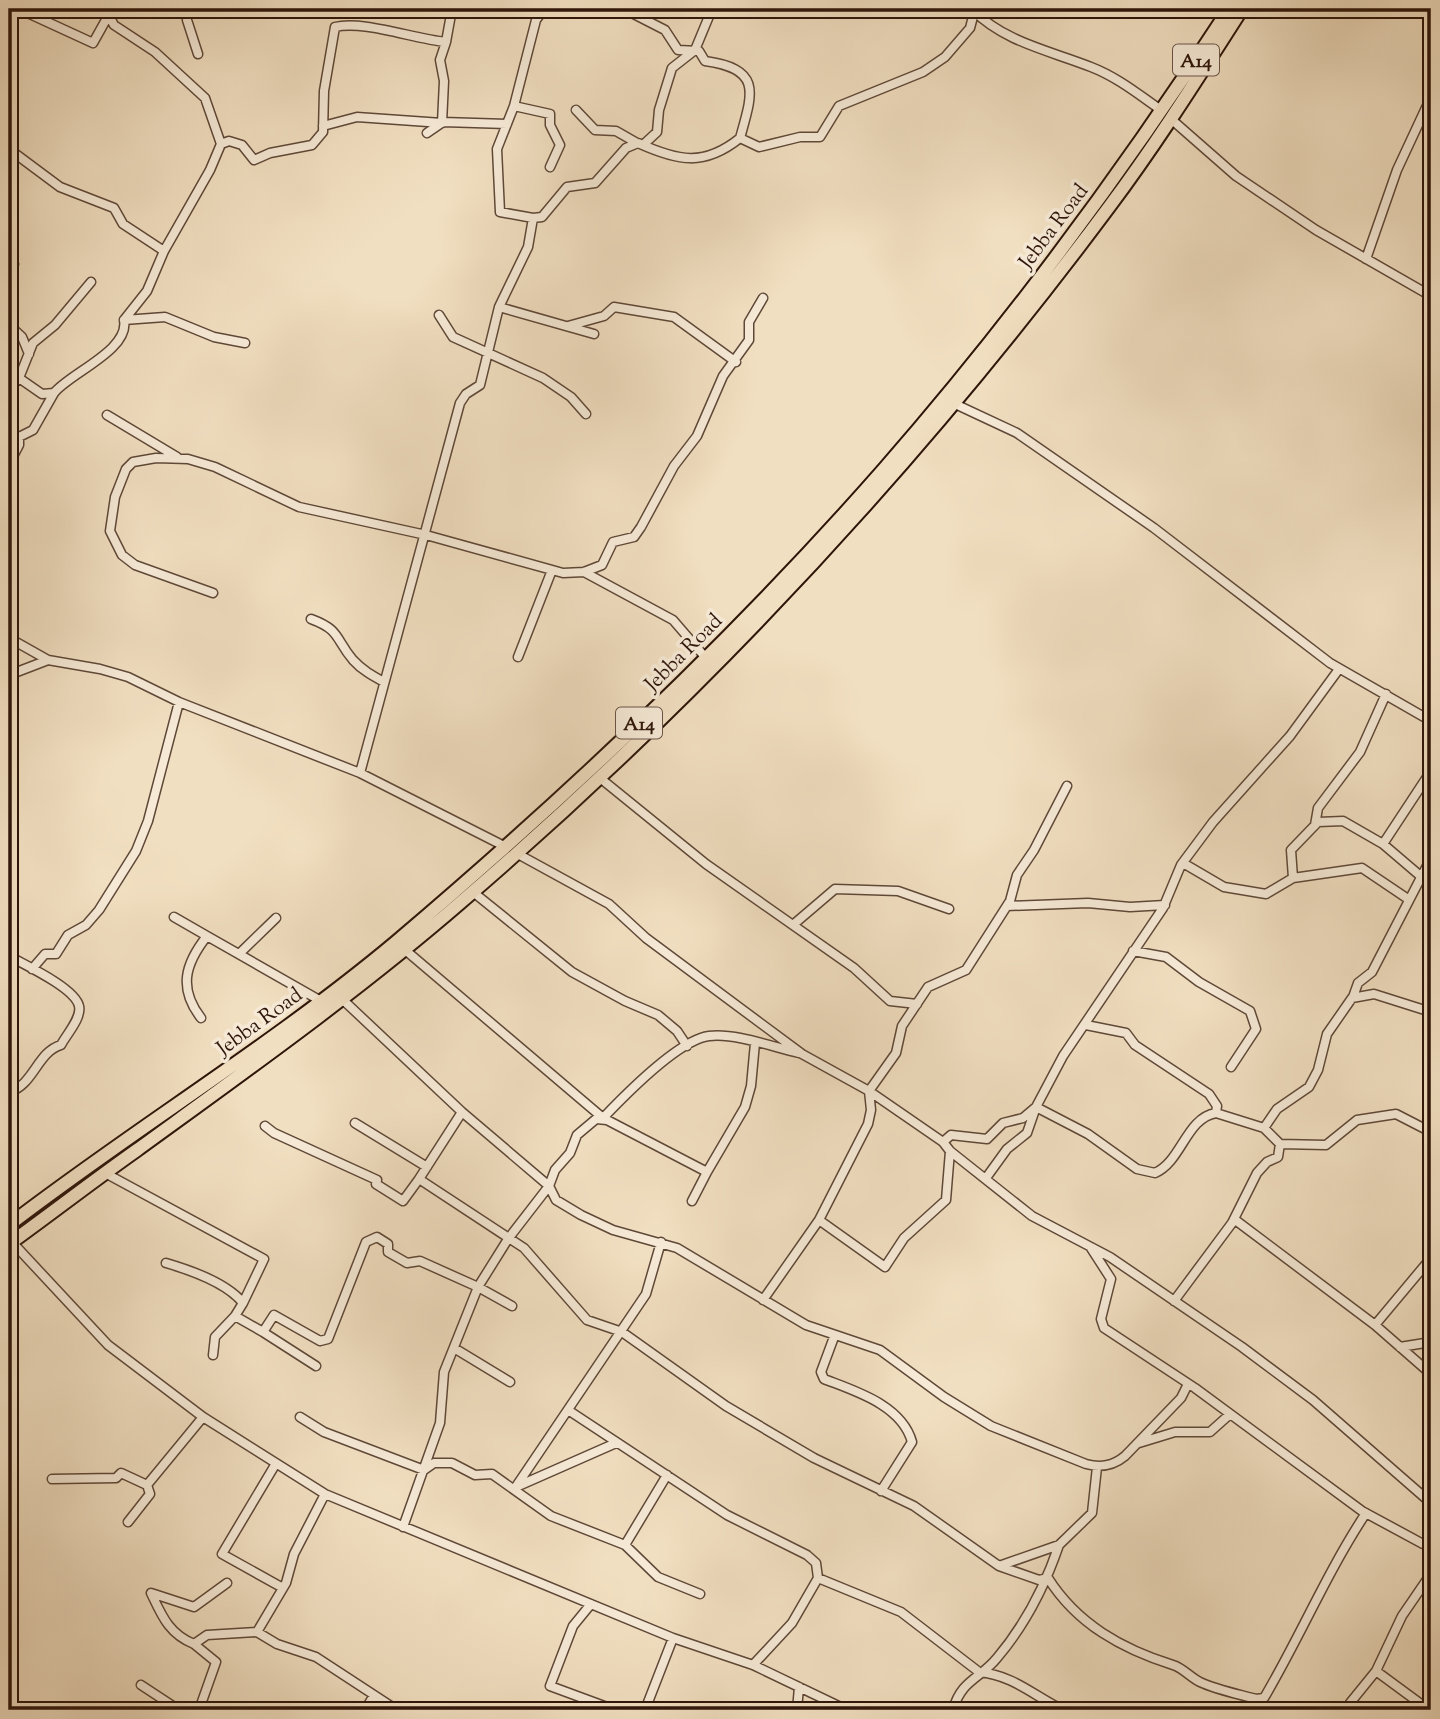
<svg xmlns="http://www.w3.org/2000/svg" width="1440" height="1719" font-family="'Sorts Mill Goudy',serif">
<style>
.lines{fill:none;stroke-linecap:round;stroke-linejoin:round}
.minor-casing{stroke:#5f4838;stroke-width:11}
.trunk-casing{stroke:#2e150a;stroke-width:16}
.minor{stroke:#f6ead7;stroke-width:8}
.trunk{stroke:#f1dfc1;stroke-width:12}
.labels{text-anchor:middle;stroke-width:7;stroke-linejoin:round;paint-order:stroke}
.shield{fill:#f6ead7;stroke:#6a5548;stroke-width:2}
.shield-label{font-size:19px;font-weight:bold;fill:#2e150a}
.street-label{font-size:21px;fill:#2e150a;stroke:#f6ead7}
</style>
<rect width="100%" height="100%" fill="#f1dfc1"/>
<filter id="stains"><feTurbulence type="fractalNoise" baseFrequency=".00286" numOctaves="4"/><feColorMatrix values="0 0 0 0 .2 0 0 0 0 .09 0 0 0 0 .02 0 0 0 .5 -.17"/></filter>
<radialGradient id="worn" r=".72"><stop offset=".6" stop-color="#630" stop-opacity="0"/><stop offset="1" stop-color="#630" stop-opacity=".3"/></radialGradient>
<g class="lines">
<defs>
<path id="minor" d="M19,9L93,43L112,9
M187,9V20L198,54
M624,9L665,30L678,50L699,51L705,61C762,69 753,92 740,138
M973,10C1004,42 1051,51 1091,67C1117,77 1138,94 1161,110
M514,106L550,114V125L560,145L550,167
M576,110L595,130L616,131L637,143
M1171,119L1236,176L1316,230L1431,296
M323,126L357,117L442,123L444,81L440,60L446,42
M427,133L443,122L507,124
M221,144L229,141L242,145L254,160L270,153L312,145L323,132L324,91L335,27C363,20 414,39 446,42L452,9
M643,145L657,132L659,110L672,68L695,50L712,9
M9,149L60,187L114,208L123,224L164,251L210,170L221,144L205,98L155,52L114,25L109,16
M533,218L542,217L567,187L595,183L626,148L638,143C678,161 704,167 740,138L759,147L800,137H820L839,106L923,72L945,57L970,28L975,9
M164,251L147,291L124,320L165,317L214,337L245,343
M1366,259L1397,170L1431,97
M9,260L14,264
M499,307L594,334
M439,315L453,337L543,378L571,397L586,414
M9,325L22,337L29,354
M568,326L604,316L614,307L674,317L736,362
M19,378L42,394L54,393C70,373 130,350 124,320
M9,390L19,378L33,343L55,325L91,282
M955,404L1017,433L1154,528L1330,663L1431,721
M107,415L177,457
M9,432L19,437V445L9,464
M19,437L33,430L54,393
M584,572L673,620L705,657
M213,593L135,565L122,555L110,531L115,497L126,469L133,462L156,458L188,459L215,467L299,507L426,535L563,573L584,572L602,565L613,542L634,537L641,527L674,466L697,436L723,376L749,340V322L763,298
M311,619C341,630 335,639 353,660C362,670 373,676 384,682
M9,638L48,660
M518,657L552,570
M9,675L48,660L100,669L128,677L179,702L360,773L506,847
M360,773L460,403L466,394L480,385L499,307L528,247L533,218L500,212L497,149L514,106L536,20L544,9
M600,778L706,864L854,968L890,1001L917,1004
M1315,825L1318,808L1360,752L1386,694
M1383,844L1431,771
M516,853L609,904L646,938L802,1054L869,1091L943,1142L950,1151L1032,1216L1110,1257L1242,1347L1313,1400L1431,1503
M1183,863L1224,887L1266,894L1293,878L1362,868L1408,899
M1293,878L1291,850L1318,822L1343,821L1383,844L1431,885
M473,892L572,972L625,1001L658,1015L677,1031L687,1046
M1007,906L1088,903L1130,907L1165,905
M174,917L207,936
M794,924L835,889L898,891L949,909
M404,949L603,1118C624,1096 678,1040 709,1036C737,1033 772,1047 799,1053
M1133,951L1166,957L1199,982L1250,1011L1256,1029L1231,1067
M240,953L276,918
M9,956C25,965 75,988 79,1006C82,1018 66,1035 61,1045C37,1052 34,1085 9,1092
M32,969L45,954H56L68,935L86,925L99,910L136,851L148,821L179,702
M1353,997L1358,983L1372,972L1431,858
M342,999L462,1112L549,1186L556,1200L581,1215L613,1230L677,1248L806,1325L880,1350L944,1397L991,1426L1086,1464C1101,1468 1113,1466 1125,1456L1181,1398L1188,1384
M201,1018C178,988 185,964 207,936L321,1001
M1086,1025L1126,1033L1135,1045L1209,1094L1217,1106L1216,1113
M355,1123L427,1167
M265,1126L274,1133L377,1180L376,1184L403,1201L419,1179L524,1248L587,1320L622,1332L726,1406L814,1458L914,1506L999,1566L1059,1545C1045,1586 1025,1625 997,1658C980,1679 961,1680 953,1710
M1264,1128L1277,1109L1309,1087L1318,1070L1327,1034L1352,998L1374,994L1431,1012
M943,1142L951,1135L987,1139L1003,1123L1023,1118L1036,1107L1088,1134L1137,1169L1155,1173C1182,1161 1186,1118 1216,1113L1264,1128L1280,1144L1326,1145L1357,1120L1396,1114L1431,1132
M707,1172L745,1107L751,1086L755,1043
M105,1173L264,1259L243,1303
M986,1178L1007,1149L1027,1133L1036,1107L1063,1056L1163,908L1181,865L1213,822L1290,736L1339,669
M419,1179L462,1112
M1234,1219L1375,1325L1431,1374
M819,1220L868,1124L871,1110L869,1091L896,1053L902,1026L928,987L966,970L1010,901L1017,875L1034,850L1067,786
M12,1242L108,1345L203,1417L325,1494L673,1638L753,1665L792,1623L818,1578L816,1563L807,1555L727,1515L568,1410
M1091,1248L1111,1279L1101,1319L1104,1328L1195,1388L1362,1511L1423,1544L1431,1542
M166,1263C190,1270 227,1283 243,1303L235,1316
M763,1300L819,1220L885,1267L904,1238L946,1200L950,1151
M1174,1301L1232,1223L1257,1173L1267,1162L1278,1157L1280,1144
M1375,1325L1431,1258
M834,1337L821,1372L824,1379C855,1391 902,1405 912,1442L881,1491
M1400,1347L1431,1342
M454,1348L510,1382
M213,1355L215,1337L235,1316L263,1332
M316,1366L263,1332L274,1315L320,1341L328,1339L366,1242L377,1237L388,1244V1252L407,1263L420,1261L478,1287L508,1239L549,1186L555,1170L570,1153L577,1135L596,1119L607,1120L707,1172L692,1201
M300,1417L324,1432L424,1470L434,1463H452L475,1475L492,1474L551,1516L625,1545L658,1577L700,1594
M1139,1443L1175,1432H1210L1229,1415
M275,1465L222,1554L283,1588
M52,1479L116,1478L121,1473L147,1485
M516,1487L616,1443
M515,1488L646,1294L661,1242
M325,1494L294,1554L286,1583L257,1632L277,1644L316,1657L397,1710
M128,1522L150,1494L147,1485L203,1417
M403,1527L440,1423L444,1372L478,1287L512,1306
M625,1545L667,1475
M1059,1545L1092,1513L1097,1467
M999,1566L1039,1580L1048,1578C1077,1624 1122,1649 1173,1665C1183,1668 1190,1677 1200,1682C1217,1690 1238,1694 1256,1699L1264,1698C1300,1637 1327,1572 1366,1513
M818,1578L901,1612L979,1672C1013,1675 1034,1696 1063,1710
M227,1583L194,1607L151,1593C162,1616 169,1634 194,1644L207,1635L257,1632
M591,1604L573,1626L550,1686L615,1710
M194,1644L216,1662L199,1710
M753,1665L847,1710
M141,1685L179,1710
M1256,1699L1272,1710
M365,1710L374,1695
M645,1710L673,1638
M797,1710L799,1687
M1349,1710L1350,1703L1376,1671
M1429,1710L1376,1671L1402,1616L1428,1578L1431,1562"/>
<path id="trunk" d="M9,1225C135,1128 273,1045 396,942C568,796 735,639 884,469C1010,325 1125,169 1229,9
M9,1244C52,1213 93,1181 137,1150C247,1070 357,992 460,903C701,696 919,462 1109,207C1157,143 1199,76 1242,9"/>
</defs>
<!-- minor casing -->
<use href="#minor" class="minor-casing"/>
<!-- trunk casing -->
<use href="#trunk" class="trunk-casing"/>
<!-- minor -->
<use href="#minor" class="minor"/>
<!-- trunk -->
<use href="#trunk" class="trunk"/>
</g>
<g class="labels">
<!-- shield labels -->
<g class="shield">
<rect x="1173" y="44.5" width="46" height="31" rx="5"/>
<rect x="616" y="707.5" width="46" height="31" rx="5"/>
</g>
<g class="shield-label">
<text x="1196" y="67">A14</text>
<text x="639" y="730">A14</text>
</g>
<!-- street labels -->
<g class="street-label">
<text transform="translate(1053 226) rotate(-53)" y="7">Jebba Road</text>
<text transform="translate(683 652) rotate(-45)" y="7">Jebba Road</text>
<text transform="translate(259 1021) rotate(-36)" y="7">Jebba Road</text>
</g>
</g>
<!-- margin -->
<rect width="1440" height="1719" fill="none" stroke="#f1dfc1" stroke-width="35"/>
<rect x="10" y="10" width="1419" height="1698" fill="none" stroke="#2e150a" stroke-width="3.5"/>
<rect x="18" y="18" width="1405" height="1684" fill="none" stroke="#2e150a" stroke-width="2"/>
<rect width="100%" height="100%" filter="url(#stains)"/>
<rect width="100%" height="100%" fill="url(#worn)"/>
</svg>
